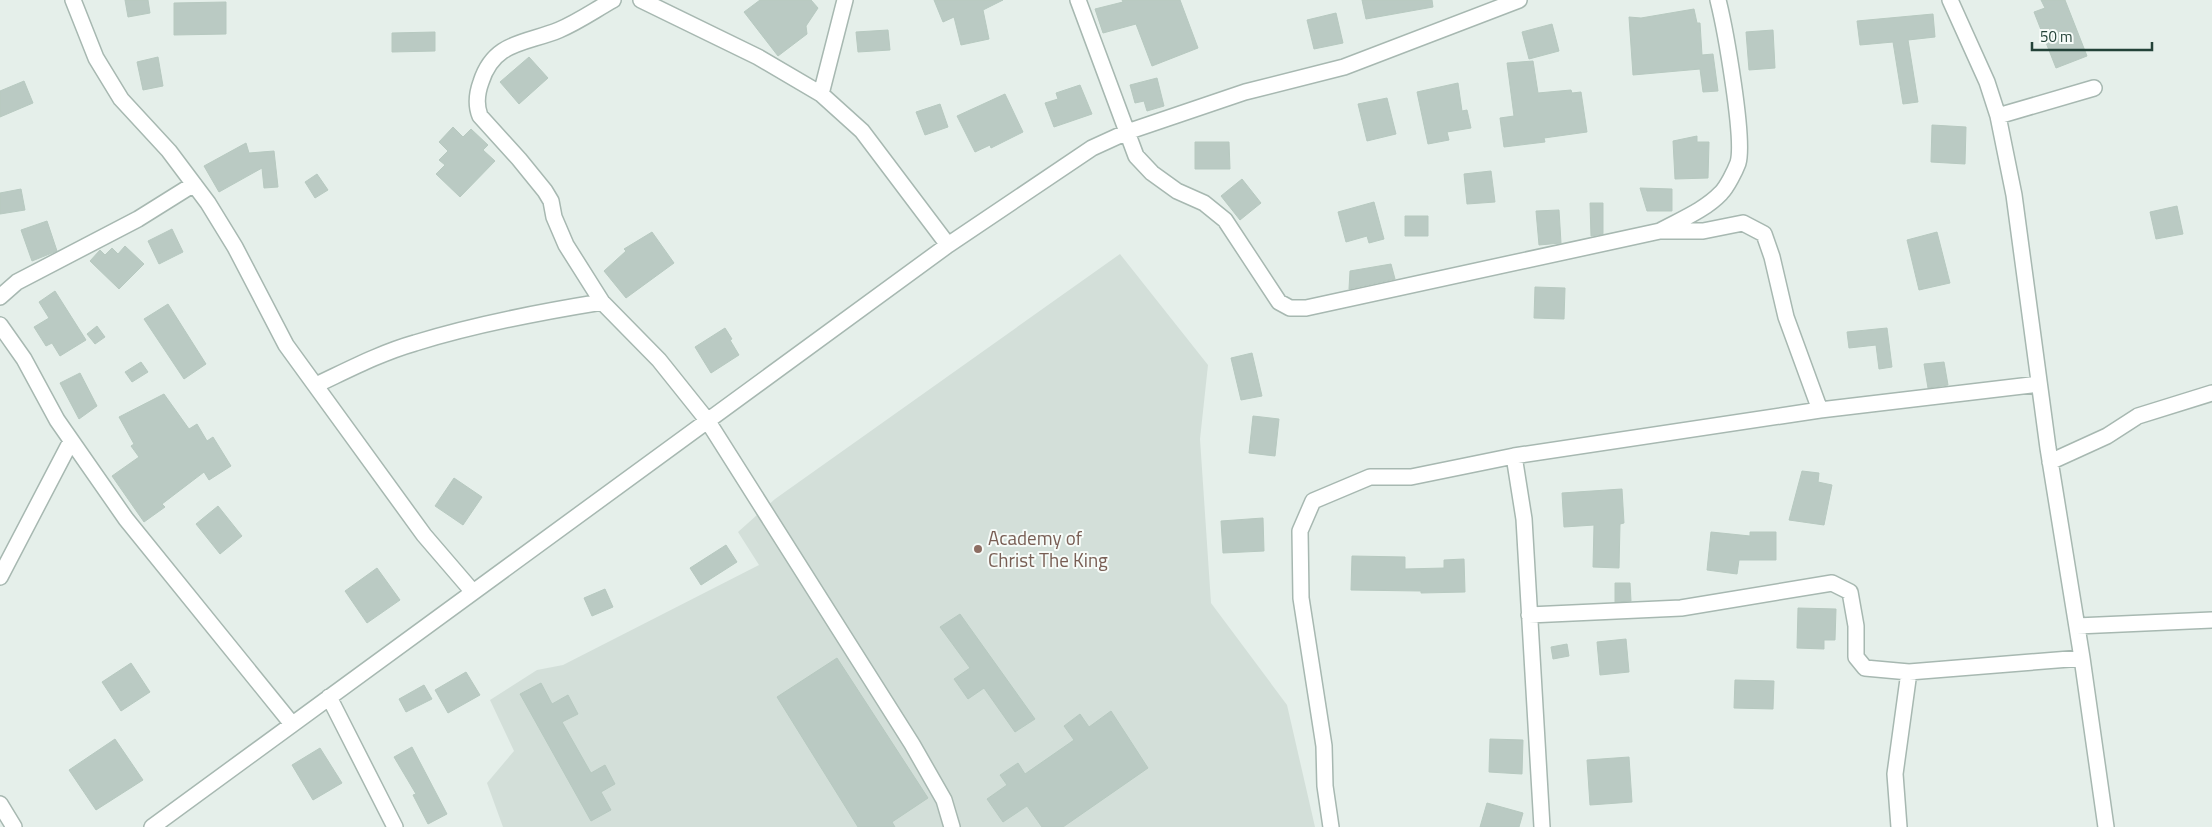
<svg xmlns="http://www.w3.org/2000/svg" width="2212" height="827" font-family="'Titillium Web',sans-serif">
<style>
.built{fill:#d3dfd9}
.building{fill:#bacac3;stroke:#b7c9c0}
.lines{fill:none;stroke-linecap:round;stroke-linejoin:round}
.street-casing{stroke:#a7b8b1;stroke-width:18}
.street{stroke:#fff;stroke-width:15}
.education-dot{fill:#8d6e63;stroke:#f6fbf8;stroke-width:2}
.labels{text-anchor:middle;stroke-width:4;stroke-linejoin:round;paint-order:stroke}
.education-label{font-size:19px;fill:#785e54;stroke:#f6fbf8;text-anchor:start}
</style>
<rect width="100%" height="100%" fill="#e5efea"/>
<!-- built -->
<path class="built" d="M1120,254L1208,365L1200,439L1211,603L1287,705L1315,827H503L487,783L514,751L490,700L537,670L563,665L759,565L738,532L775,499Z"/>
<!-- building -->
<path class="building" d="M125,0H148L150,13L128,17Z
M760,0H811L818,8L806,26L807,34L778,56L744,12Z
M934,0H1003L983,10L989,39L961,45L954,17L943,22Z
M1122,0H1180L1198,48L1152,66L1136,24L1103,33L1095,9L1123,2Z
M1362,0H1432L1433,7L1366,19Z
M2041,0H2065L2087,56L2056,68L2034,12L2045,8Z
M226,2V34L174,35V3Z
M1694,9L1697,23H1700L1702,55L1713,54L1718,91L1703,92L1700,69L1633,75L1629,17L1641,18Z
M1336,13L1343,43L1314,49L1307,20Z
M1933,14L1935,37L1908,40L1918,102L1903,104L1893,42L1860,45L1857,21Z
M1552,24L1559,51L1529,59L1522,32Z
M888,30L890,50L858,52L856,32Z
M1773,30L1775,68L1749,70L1746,32Z
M435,32V51L392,52V33Z
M158,57L163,86L143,90L137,62Z
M529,57L548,78L519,104L500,82Z
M1533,61L1538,93L1571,90L1572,93L1581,92L1587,132L1544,138L1545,142L1504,147L1500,118L1514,116L1507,63Z
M1157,78L1164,106L1147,111L1144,101L1135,103L1130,85Z
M24,81L33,103L0,117V91Z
M1458,83L1462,111L1467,110L1471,128L1447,132L1449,140L1428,144L1417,92Z
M1080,85L1092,114L1054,127L1045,103L1058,99L1056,93Z
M1005,94L1023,132L991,148L990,145L975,152L957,116Z
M1387,98L1396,134L1367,141L1358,104Z
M940,104L948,127L925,135L916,112Z
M1932,125L1966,127L1965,164L1931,162Z
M453,127L463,137L471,129L488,145L483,150L495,161L460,197L436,174L445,165L439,160L448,151L439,142Z
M1697,136V142H1709L1708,178L1675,179L1673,141Z
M1195,142H1229L1230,169H1195Z
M246,143L249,153L274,151L278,187L264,188L262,168L219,192L204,166Z
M1491,171L1495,202L1467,204L1464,174Z
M317,174L328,190L315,198L305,182Z
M1242,179L1261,203L1240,220L1221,196Z
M1640,188L1672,189V211H1647Z
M21,189L25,210L0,214V193Z
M1374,202L1384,239L1369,243L1367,236L1346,242L1338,212Z
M1590,203H1603V234L1591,236Z
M2177,206L2183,234L2156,239L2150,212Z
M1559,210L1561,243L1539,245L1536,211Z
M1405,216H1428V236H1405Z
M47,221L57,251L32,261L21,230Z
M172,229L183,252L159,264L148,241Z
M652,232L674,263L626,298L604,271L626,251L624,249Z
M1937,232L1950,283L1919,290L1907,240Z
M125,246L144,264L119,289L90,261L100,250L105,255L112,248L118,254Z
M1391,264L1395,279L1349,289L1350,271Z
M1535,287L1565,288L1564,319L1534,318Z
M55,291L86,340L60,356L52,343L46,346L34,327L49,318L39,302Z
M168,304L206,364L184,379L144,319Z
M97,326L105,337L95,344L87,334Z
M725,328L732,339L730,340L739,355L711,373L695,347Z
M1887,328L1892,367L1879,369L1876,345L1849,348L1847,332Z
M1252,353L1262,396L1241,400L1231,358Z
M141,362L148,372L132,382L125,372Z
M1944,362L1948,385L1928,388L1924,364Z
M80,373L97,406L79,419L60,383Z
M164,394L189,429L197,424L207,441L213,437L231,466L209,480L204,472L162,504L165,507L144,522L112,476L139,457L131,446L134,444L119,417Z
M1253,416L1279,419L1275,456L1249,453Z
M1802,471L1819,473L1818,482L1832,485L1824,525L1789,520Z
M454,478L482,497L463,525L435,506Z
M1622,489L1624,523L1620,524L1619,568L1593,567L1594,525L1564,527L1562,493Z
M218,506L242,536L220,554L196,524Z
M1263,518L1264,551L1223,553L1221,521Z
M1711,532L1750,536V532H1776V560H1739L1737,574L1707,570Z
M726,545L737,562L701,585L690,568Z
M1352,556L1405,557V569L1444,568V560L1464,559L1465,592L1421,593V591L1351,590Z
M377,568L400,600L367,623L345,591Z
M1615,583H1630L1631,601L1615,602Z
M605,589L613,607L592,616L584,598Z
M1798,608L1836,609L1835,640H1824V649L1797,648Z
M960,614L1035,719L1015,732L984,688L968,699L954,679L970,668L940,627Z
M1626,639L1629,672L1600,675L1597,642Z
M1567,644L1569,656L1553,659L1551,647Z
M837,658L928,798L892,822L895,827H858L777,697Z
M131,663L150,692L121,711L102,682Z
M466,672L480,695L448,713L435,690Z
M1735,680L1774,681L1773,709L1734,708Z
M541,683L552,704L568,695L578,714L562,722L591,773L605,765L615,784L601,792L611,810L591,821L520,694Z
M424,685L432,699L406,712L399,699Z
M1111,711L1148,768L1063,827H1042L1027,806L1003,822L987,799L1007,785L1000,775L1018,763L1025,774L1074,740L1064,726L1080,714L1089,727Z
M115,739L143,780L96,810L69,770Z
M1490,739L1523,740L1522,774L1489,772Z
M412,747L447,814L428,824L413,795L416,794L394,757Z
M320,748L342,783L313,800L292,765Z
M1629,757L1632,802L1590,805L1587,760Z
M1487,803L1523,813L1519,827H1480Z"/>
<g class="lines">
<defs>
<path id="street" d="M73,0L96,58L121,99L169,151L208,203L235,247L286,345L424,535L473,592
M613,0C595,10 578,22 559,30C525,44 494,41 481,82C477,93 476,106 480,116L519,159L545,191L551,201L554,217L566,245L602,302L659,360L707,420L912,744L944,800L952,827
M641,0L758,57L821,94L862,131L948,245
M1078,0L1136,156L1152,173L1177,191L1204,203L1225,220L1279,302L1290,308H1306L1660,231C1680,220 1705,210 1721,193C1727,187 1735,171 1738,163C1745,139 1725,28 1718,0
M1950,0L1987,82L1998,116L2014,195L2048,448L2082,658L2106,827
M821,94L845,0
M1998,116L2094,88
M1663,231H1703L1743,223L1764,234L1772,257L1786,317L1820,410
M0,297L17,282L138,219L194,184
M0,325L24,359L57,420L126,519L292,724
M316,385C348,370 380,353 415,343C476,324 540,312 602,302
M1514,456L1820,410L2039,384
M2050,462L2107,436L2138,416L2212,393
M0,577L71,441
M1529,615L1681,608L1832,583L1850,592L1856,626V657L1865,668L1909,672L2082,658
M2077,626L2212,620
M329,697L395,827
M0,804L14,827
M152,827L948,245L1092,148L1127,132L1245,92L1344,67L1519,0
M1331,827L1325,786L1324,746L1301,598L1300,531L1313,501L1370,477H1411L1514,456L1524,519L1542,827
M1899,827L1895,774L1909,672"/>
</defs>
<!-- street casing -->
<use href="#street" class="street-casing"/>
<!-- street -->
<use href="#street" class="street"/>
</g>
<!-- markers -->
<circle class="education-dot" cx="978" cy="549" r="5"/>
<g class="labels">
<!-- education labels -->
<g class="education-label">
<text x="988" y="545">Academy of<tspan x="988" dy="22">Christ The King</tspan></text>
</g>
</g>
<!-- scale -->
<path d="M2032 42v8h120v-8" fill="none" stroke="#234238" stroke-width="2.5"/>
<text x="2040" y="42" font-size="15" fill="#234238" stroke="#f6fbf8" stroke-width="4" paint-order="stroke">50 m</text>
</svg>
